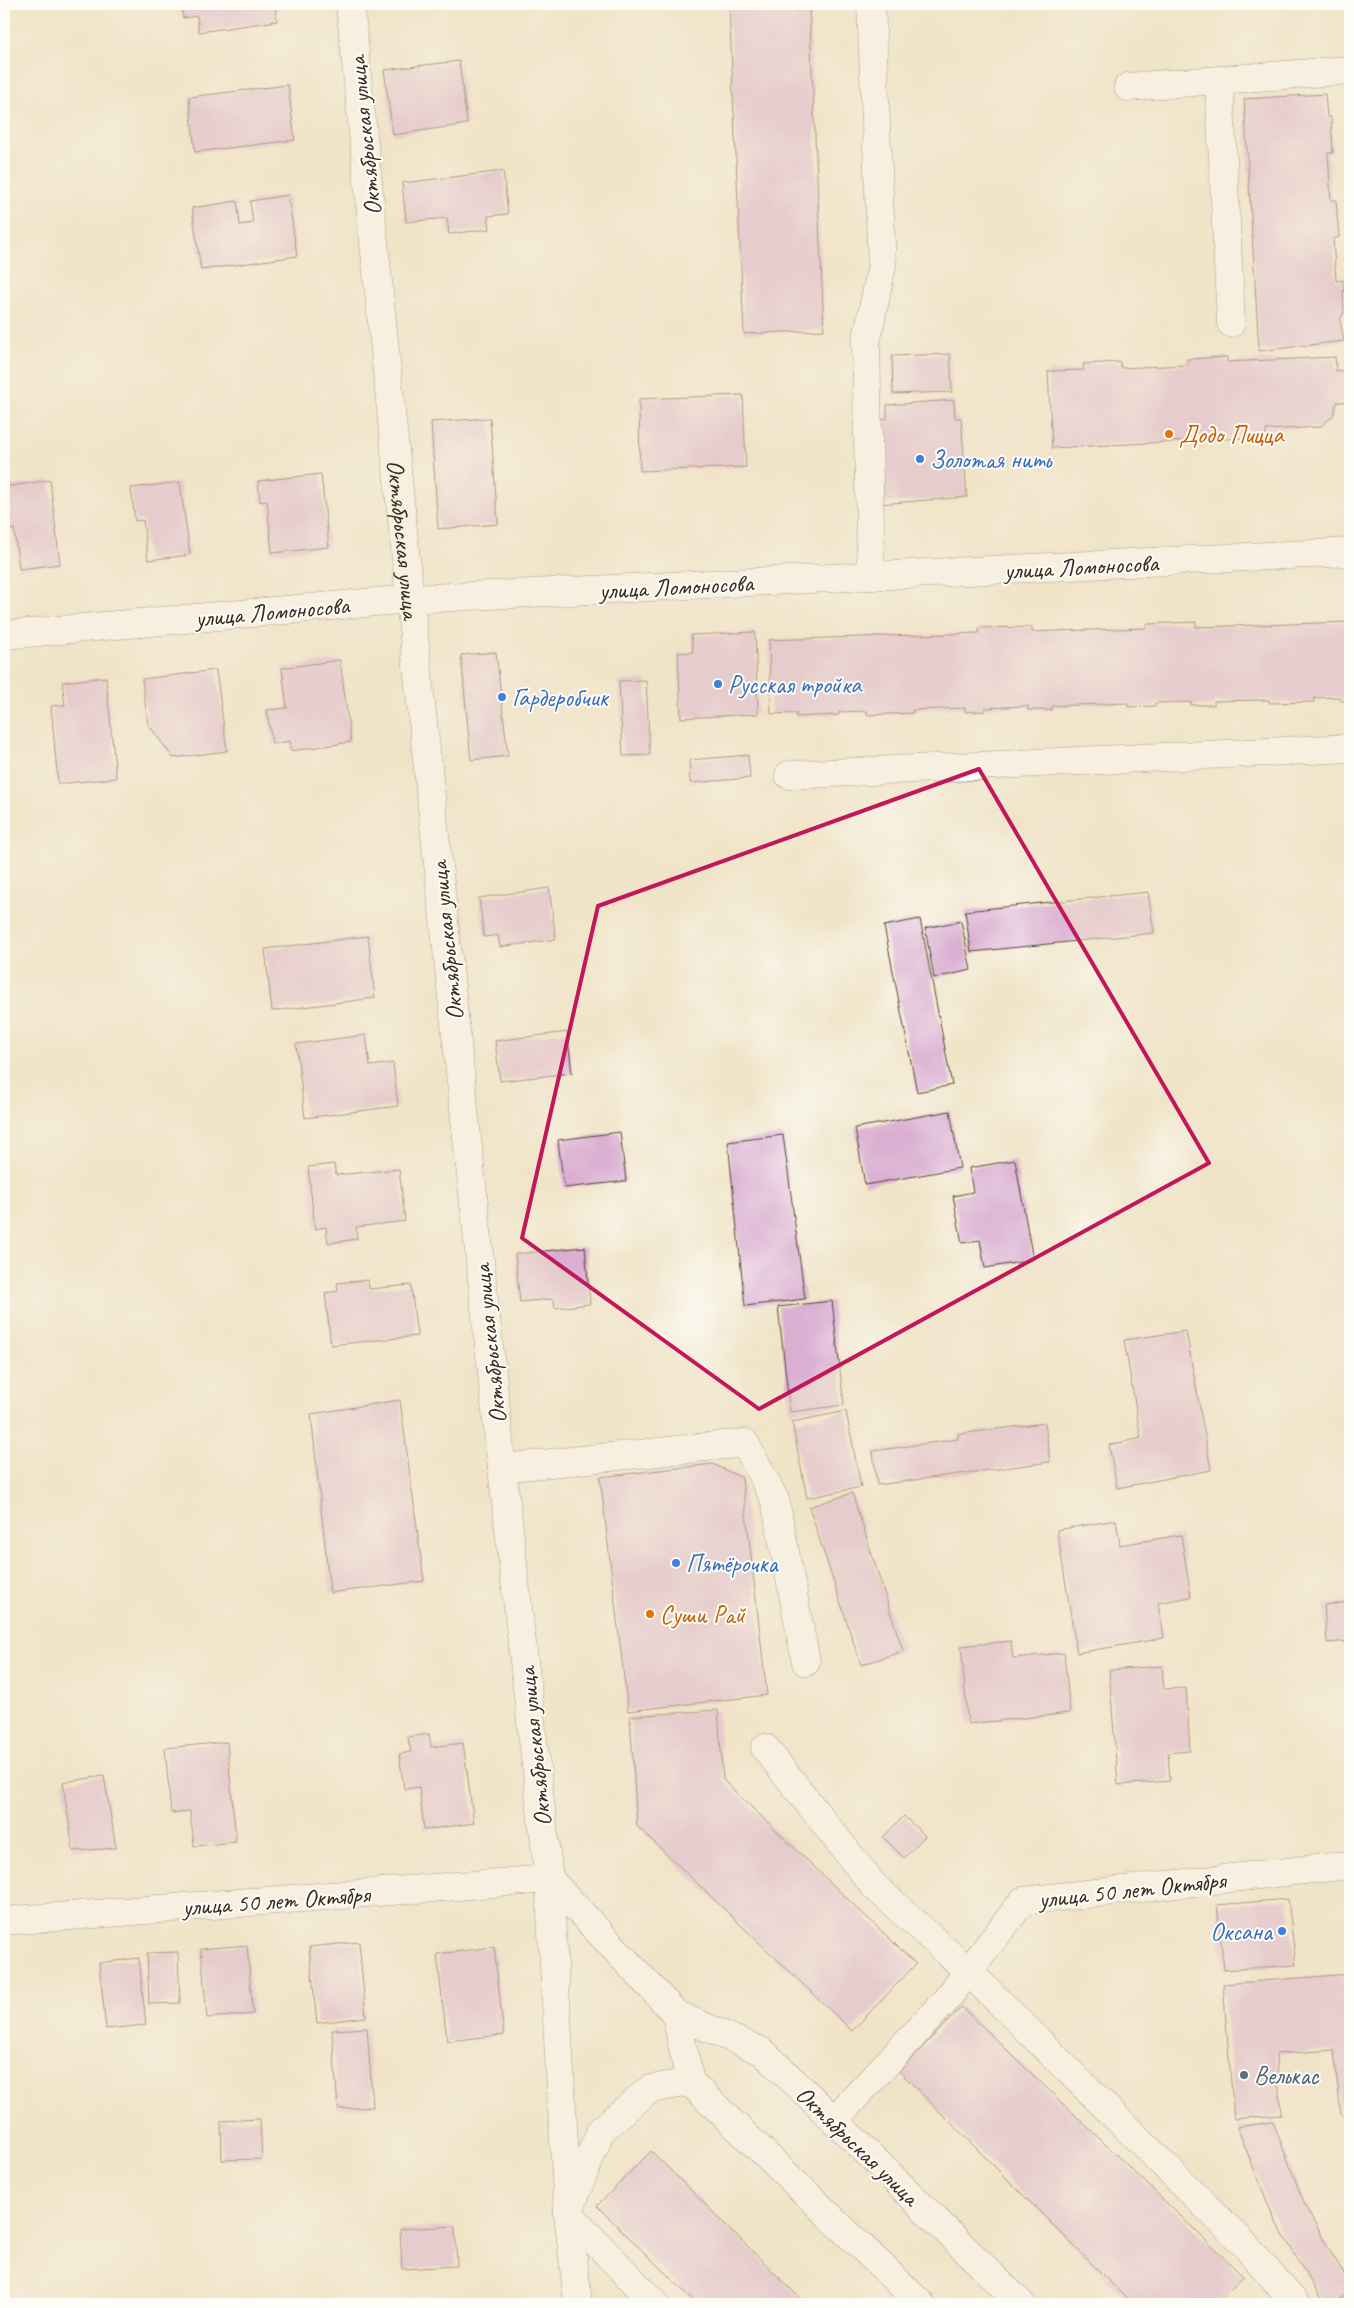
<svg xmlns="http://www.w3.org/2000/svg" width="1354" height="2308" font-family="Caveat,sans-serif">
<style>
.building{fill:#daafd1}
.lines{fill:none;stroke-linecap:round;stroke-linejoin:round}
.minor-casing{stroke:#564638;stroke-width:29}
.minor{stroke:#fff;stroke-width:28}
.marked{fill:none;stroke:#c2185b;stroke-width:4;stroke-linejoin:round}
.food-dot{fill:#e8710a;stroke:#fdfcf7;stroke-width:2}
.shop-dot{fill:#3f7fe0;stroke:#fdfcf7;stroke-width:2}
.service-dot{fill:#5c6f8a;stroke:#fdfcf7;stroke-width:2}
.labels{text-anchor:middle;stroke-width:4;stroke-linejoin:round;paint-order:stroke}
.street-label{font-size:25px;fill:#3b2a1e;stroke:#fdfcf7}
.food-label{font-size:25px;fill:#c56008;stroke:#fdfcf7;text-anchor:start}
.shop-label{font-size:25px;fill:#366cbe;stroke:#fdfcf7;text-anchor:start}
.service-label{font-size:25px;fill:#4e5e75;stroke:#fdfcf7;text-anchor:start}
</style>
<rect width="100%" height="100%" fill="#fdfcf7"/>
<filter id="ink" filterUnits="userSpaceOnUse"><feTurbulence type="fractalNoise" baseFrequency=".02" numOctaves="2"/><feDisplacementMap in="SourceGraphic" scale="10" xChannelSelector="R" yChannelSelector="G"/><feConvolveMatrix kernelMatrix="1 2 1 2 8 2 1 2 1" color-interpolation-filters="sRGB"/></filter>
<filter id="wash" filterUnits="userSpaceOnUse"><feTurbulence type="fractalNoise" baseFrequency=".0096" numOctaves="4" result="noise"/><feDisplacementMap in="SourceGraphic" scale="20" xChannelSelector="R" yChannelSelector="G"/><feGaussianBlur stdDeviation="1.12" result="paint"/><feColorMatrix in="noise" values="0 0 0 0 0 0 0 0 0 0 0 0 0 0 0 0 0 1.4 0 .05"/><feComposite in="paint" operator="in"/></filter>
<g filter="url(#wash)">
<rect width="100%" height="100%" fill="#f0e4c8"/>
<g id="blocks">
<!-- building -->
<path class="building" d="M181,4H275L277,21L199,32L197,16L183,18Z
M729,4H809L824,330L744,334Z
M939,4H980V7L939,8Z
M459,61L467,124L393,135L384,70Z
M288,85L295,140L195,152L189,97Z
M1325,94L1327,117H1331L1333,153H1328L1331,200H1336L1339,237L1333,239L1336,281L1343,280L1344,312L1340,320L1344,341L1259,351L1244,99Z
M503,171L508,214L488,216L490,229L449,234L447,218L406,222L402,183Z
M288,195L297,256L201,270L192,208L237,201L240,225L253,223L250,201Z
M950,354L952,392L893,394L892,356Z
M1227,357V362L1335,357L1336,371L1348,370L1350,402H1337L1333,416L1320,427L1266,430V437L1052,448L1048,371L1084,370L1083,364L1120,362L1121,368L1187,365V359Z
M743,395L746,467L640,471L639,399Z
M954,400L955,418H961L967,497L879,504L873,420L887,419V405Z
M490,418L498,524L438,529L431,422Z
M321,474L329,547L272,553L267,501L260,502L258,481Z
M50,480L60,564L19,569L14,529L4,531V487Z
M180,482L190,555L148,560L143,520L135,521L131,488Z
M1196,622V627L1350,622V701H1341L1340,697L1314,698V702L1269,703V700L1214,701V705H1191V702L1155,703V706L1128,707V703L1052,706V710H1028V706L985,708V711L965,712V708L912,710L913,713L867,715V711L839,712V715L796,717V713L771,714L769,640L979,633V628L1032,627V632L1146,628V624Z
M755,632L758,714L681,718L678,653L693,652L691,635Z
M496,652L508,756L471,760L461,655Z
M340,660L351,742L291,751L290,741L272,744L267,710L287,708L282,668Z
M216,670L227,751L173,758L148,724L142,679Z
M106,677L116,778L58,784L51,706L65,705L62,682Z
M646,680L650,755L623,756L619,681Z
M748,755L750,778L690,783L689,760Z
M549,888L556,939L500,947L498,935L484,937L479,898Z
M1148,892L1154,933L971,952L965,911Z
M920,919L952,1085L917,1092L884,926Z
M961,921L971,970L934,978L925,928Z
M368,936L375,998L272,1011L265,949Z
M567,1032L572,1073L500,1081L495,1041Z
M366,1035L370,1066L393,1063L398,1106L305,1118L296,1044Z
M950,1111L960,1168L865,1185L855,1128Z
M620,1132L626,1181L564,1188L558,1140Z
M783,1135L805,1299L745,1306L728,1142Z
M1015,1160L1033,1260L985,1268L980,1240L962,1243L953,1196L973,1192L969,1168Z
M334,1164L336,1175L399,1169L405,1221L356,1227L357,1239L328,1243L326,1227L315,1229L308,1167Z
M585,1247L590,1304L555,1308L554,1299L520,1302L515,1254Z
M368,1280L369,1289L411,1285L417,1336L331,1345L325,1293L338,1291L337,1283Z
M832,1301L844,1405L790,1412L778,1307Z
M1186,1331L1211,1470L1117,1488L1109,1445L1141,1438L1124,1340Z
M400,1400L424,1581L330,1593L311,1414Z
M846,1411L861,1487L807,1498L792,1422Z
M1045,1423L1050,1462L877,1485L873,1451L958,1439V1434Z
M713,1464L742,1478L767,1695L628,1711L600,1477Z
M852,1493L903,1651L861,1665L809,1507Z
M1116,1520L1120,1545L1181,1535L1191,1597L1158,1603L1164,1638L1077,1653L1057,1530Z
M1350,1602V1641L1327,1643L1324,1605Z
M1011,1641L1013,1658L1064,1653L1070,1713L968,1724L961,1646Z
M1162,1666L1164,1689L1186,1688L1190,1751L1168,1753L1170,1781L1118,1785L1109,1670Z
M718,1710L723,1780L916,1964L852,2031L637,1826L630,1716Z
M429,1734L431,1747L463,1743L474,1823L424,1830L419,1787L404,1789L399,1754L411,1752L408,1737Z
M227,1742L236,1842L194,1846L190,1811L171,1813L165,1748Z
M104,1776L116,1848L73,1851L63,1782Z
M904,1816L925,1836L904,1858L883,1837Z
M1288,1899L1296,1965L1224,1970L1217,1905Z
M359,1942L366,2017L317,2023L309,1947Z
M247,1945L253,2014L207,2018L201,1949Z
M494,1947L504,2035L447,2041L437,1954Z
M178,1952L180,2003L149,2004L147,1953Z
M139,1958L146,2025L106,2029L99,1963Z
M1350,1974V2116L1341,2115L1334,2050L1276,2054L1281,2115L1234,2119L1223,1984Z
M962,2007L1244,2277L1215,2304H1132L899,2071Z
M367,2028L373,2107L338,2109L332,2030Z
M260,2119L262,2159L222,2160L221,2121Z
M1273,2122L1306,2208L1350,2285V2292L1332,2304H1324L1275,2221L1237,2127Z
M651,2151L806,2304H697L597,2206Z
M455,2226L457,2266L402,2269L400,2229Z"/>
</g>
</g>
<g filter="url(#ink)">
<use href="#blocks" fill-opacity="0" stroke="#564638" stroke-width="1"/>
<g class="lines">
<defs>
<g id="minor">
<path id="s1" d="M350,4L410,599L502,1468L549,1879L676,2014L763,2052L834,2120L1021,2304"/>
<path d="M1219,80L1231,323"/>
<path d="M1128,87L1350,70"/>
<path d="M871,576L866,343L882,265L871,4"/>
<path d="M4,635L410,599L1350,552"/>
<path d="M789,775L1350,748"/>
<path d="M502,1468L745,1443L775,1500L806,1662"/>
<path d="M765,1748L874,1886L968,1971L1244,2244L1296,2304"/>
<path d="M4,1921L549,1879L568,2213L578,2304"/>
<path d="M676,2014L690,2082L921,2304"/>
<path d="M834,2120L946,2000L1023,1901L1350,1865"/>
<path d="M655,2304L568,2213L601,2130L650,2089L690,2082"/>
</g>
</defs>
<!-- minor casing -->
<use href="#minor" class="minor-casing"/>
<!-- minor -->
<use href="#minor" class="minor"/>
</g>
</g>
<!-- marked area -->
<path d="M0 0H1354V2308H0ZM979,769L1209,1163L759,1409L522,1238L598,906Z" fill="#f0e4c8" fill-opacity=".55" fill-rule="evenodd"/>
<path class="marked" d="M979,769L1209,1163L759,1409L522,1238L598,906Z"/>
<!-- markers -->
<g class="food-dot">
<circle cx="1169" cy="434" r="5"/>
<circle cx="650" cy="1614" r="5"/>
</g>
<g class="shop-dot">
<circle cx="920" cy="459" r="5"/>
<circle cx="718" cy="684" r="5"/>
<circle cx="502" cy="697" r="5"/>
<circle cx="676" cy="1563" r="5"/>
<circle cx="1282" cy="1931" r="5"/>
</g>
<circle class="service-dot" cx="1244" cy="2075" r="5"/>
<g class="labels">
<!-- street labels -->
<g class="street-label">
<text transform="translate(364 136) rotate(-96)" y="9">Октябрьская улица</text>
<text dy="9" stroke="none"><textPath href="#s1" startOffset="538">Октябрьская улица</textPath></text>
<text transform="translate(1081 566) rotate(-3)" y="9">улица Ломоносова</text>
<text transform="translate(676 586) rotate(-3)" y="9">улица Ломоносова</text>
<text transform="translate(272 611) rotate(-5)" y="9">улица Ломоносова</text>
<text transform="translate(446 941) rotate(-96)" y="9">Октябрьская улица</text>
<text transform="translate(489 1344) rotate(-96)" y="9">Октябрьская улица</text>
<text transform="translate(534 1747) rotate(-96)" y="9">Октябрьская улица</text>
<text transform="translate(1132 1889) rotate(-6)" y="9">улица 50 лет Октября</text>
<text transform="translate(276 1900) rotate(-4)" y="9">улица 50 лет Октября</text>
<text transform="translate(858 2145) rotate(44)" y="9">Октябрьская улица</text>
</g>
<!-- food labels -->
<g class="food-label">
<text x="1179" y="443">Додо Пицца</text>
<text x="660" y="1623">Суши Рай</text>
</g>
<!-- shop labels -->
<g class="shop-label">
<text x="930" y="468">Золотая нить</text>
<text x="728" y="693">Русская тройка</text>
<text x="512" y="706">Гардеробчик</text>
<text x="686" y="1572">Пятёрочка</text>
<text x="1272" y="1940" text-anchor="end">Оксана</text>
</g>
<!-- service labels -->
<g class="service-label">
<text x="1254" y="2084">Велькас</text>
</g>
</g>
<!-- margin -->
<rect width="1354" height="2308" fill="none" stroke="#fdfcf7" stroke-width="20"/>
</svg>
